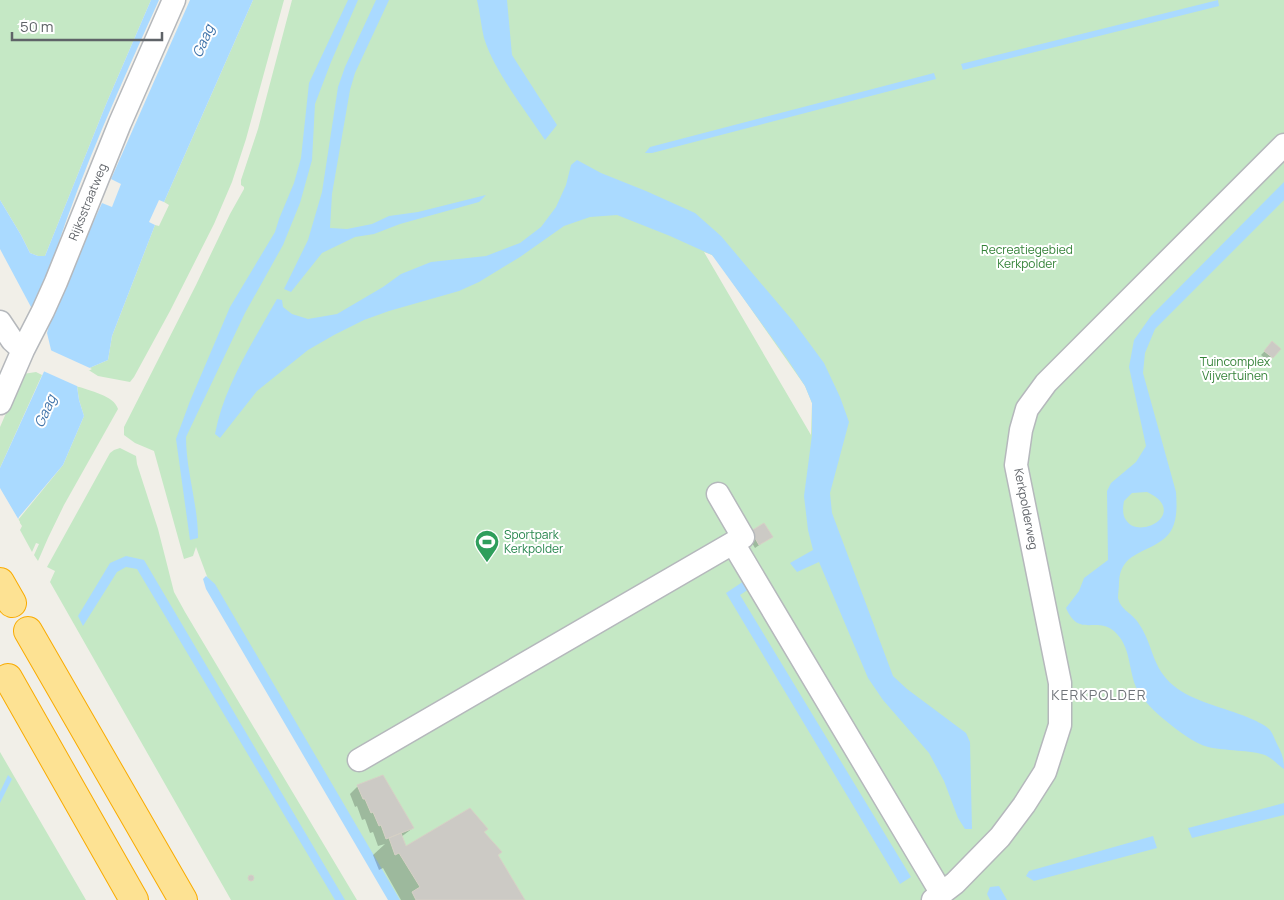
<svg xmlns="http://www.w3.org/2000/svg" width="1284" height="900" font-family="Manrope,sans-serif">
<style>
.green{fill:#c5e8c5;fill-rule:evenodd}
.water{fill:#aadaff;fill-rule:evenodd}
.pier{fill:#f1efe8}
.shadow{fill:#0003}
.building{fill:#cccac5;stroke:#d6d1c6}
.lines{fill:none;stroke-linecap:round;stroke-linejoin:round}
.minor-casing{stroke:#b5b8bc;stroke-width:25}
.highway-casing{stroke:#f9ab00;stroke-width:30}
.minor{stroke:#fff;stroke-width:22}
.highway{stroke:#fde293;stroke-width:28}
.labels{text-anchor:middle;stroke-width:4;stroke-linejoin:round;paint-order:stroke}
.street-label{font-size:12px;fill:#5f6368;stroke:#fff}
.park-label{font-size:12px;fill:#348238;stroke:#fff}
.leisure-label{font-size:12px;fill:#27864d;stroke:#fff;text-anchor:start}
.water-label{font-size:14px;font-style:italic;fill:#4174aa;stroke:#fff}
.neighbourhood-label{font-size:14px;letter-spacing:1px;fill:#70757a;stroke:#fff}
</style>
<rect width="100%" height="100%" fill="#f1efe8"/>
<!-- green -->
<path class="green" d="M0,0H151L107,102L45,256H38L30,253L21,235L0,200Z
M253,0H284L246,139L232,182L214,224L170,311L134,377L130,382L98,376L87,369L108,360L112,336L155,225L159,226L169,205L164,202Z
M292,0H1284V900H396L208,579L196,547L193,556L184,559L154,451L135,443L124,435V427L196,285L230,214L244,189V187L241,185V180L258,129ZM704,252L712,255L716,259L805,386L812,403L811,435Z
M36,372L42,375L0,468V427L23,374Z
M77,386C89,391 114,395 118,409L64,505L48,538L38,561L34,555L39,544L36,543L32,552L20,530L22,526L18,520L63,465L84,416L79,400Z
M120,448L136,456L137,464L158,529L174,592L185,612L357,900H231L50,582L55,571L47,567L110,453L114,450Z
M0,752L86,900H0Z"/>
<!-- water -->
<path class="water" d="M151,0H159C118,91 76,183 47,279L86,238L102,203L112,207L121,184L111,179L190,0H253L164,202L159,200L149,222L155,225L112,336L108,360L87,369L77,386L79,400L84,416L63,465L19,517L0,559V468L52,354L47,333L52,314L35,307H31L0,249V200L21,235L30,253L38,256H45L107,102Z
M348,0H358L331,62L315,104L312,160L300,203L283,245L245,313L186,437C186,471 198,504 198,538L190,540L176,439L190,401L230,307L275,232L279,219L294,183L301,158L309,83Z
M376,0H389L355,73L350,90L332,194L330,228L347,229L372,224L389,216L418,212L486,195L479,202L400,224L374,234L355,237L322,253L291,292L284,289L308,240L322,192L338,87L345,67Z
M477,0H507L512,55L557,125L545,140C526,111 494,71 484,38C481,26 480,12 477,0Z
M1218,0L1219,6L963,70L961,64Z
M934,73L936,79L652,153H645L650,147Z
M577,160L601,173L646,191L695,213L721,236L753,274L793,321L824,363L840,397L849,422L830,493L832,513L893,676L907,689L966,733L970,742L972,829H965L958,818L944,781L929,753L883,700L868,678L819,562L797,572L790,563L813,550L808,530L804,496L812,435V403L805,386L788,360L712,255L670,236L617,215L590,217L564,226L520,257L479,282L459,291L389,311L364,320L334,335L308,350L257,391L220,438L215,434C224,386 253,342 277,299L282,300L283,307L292,314L308,319L337,314L383,287L401,274L431,262L486,256L520,243L541,227L556,207L566,185L571,165Z
M1284,182V200L1155,329L1145,353L1143,373L1176,492C1177,507 1178,527 1165,538C1146,554 1120,552 1119,583C1119,588 1118,593 1118,598C1121,611 1133,613 1139,624C1154,646 1151,667 1174,686C1192,701 1225,708 1247,717C1254,720 1264,724 1270,730C1273,734 1275,740 1277,744C1282,753 1284,759 1284,769C1278,765 1272,758 1265,755C1252,750 1224,751 1208,747C1194,743 1178,731 1166,721C1155,712 1142,700 1136,687C1128,668 1131,646 1114,631C1095,616 1079,638 1066,608L1079,591L1084,578L1108,560L1107,491L1111,483L1136,462L1146,446L1129,367L1134,340L1151,316ZM1147,492C1151,494 1157,497 1160,501C1176,520 1137,538 1126,520C1122,515 1123,507 1124,501L1132,493Z
M126,556L144,560L345,900H335L137,569L126,567L117,572L83,626L78,616L110,563Z
M206,576L215,584L400,900H388L206,589L203,579Z
M744,581L749,589L740,595L911,877L900,884L726,593Z
M8,775L12,779L0,803V792Z
M1284,803V815L1192,838L1188,828Z
M1153,836L1157,848L1034,881L1026,876L1029,871Z
M999,886L1007,900H990L987,894L990,887Z"/>
<!-- pier -->
<path class="pier" d="M48,349L92,369L88,371L79,387L41,370L49,354Z
M0,488L20,522L2,560L0,562Z"/>
<!-- shadow -->
<path class="shadow" d="M1269,347L1272,357L1268,361L1261,355Z
M748,536L771,537L755,548Z
M358,786L413,828L401,837L405,848L483,832L523,900H401L383,868L379,870L373,855L385,844L378,846L373,832L370,833L365,819L362,820L357,806L355,807L350,794Z"/>
<!-- building -->
<path class="building" d="M1272,341L1281,349L1273,358L1264,351Z
M764,523L773,537L759,545L751,531Z
M383,775L414,828L386,839L381,825L379,826L373,812L371,813L365,799H363L357,785Z
M470,808L488,829L484,832L502,852L498,855L525,900H416L412,892L420,887L399,853L395,855L389,838L401,833L406,846Z
M248 878a3 3 0 1 1 6 0a3 3 0 1 1-6 0Z"/>
<g class="lines">
<defs>
<path id="minor" d="M0,322L12,340L23,350
M0,403L23,350L43,311L56,282L120,123L174,0
M718,494L743,537L733,543L942,894
M359,760L733,543
M933,900L955,883L1000,837L1024,805L1045,772L1060,725V683L1016,465L1021,430L1027,409L1046,383L1284,145"/>
<path id="highway" d="M0,582L12,603
M28,631L183,900
M8,678L134,900"/>
</defs>
<!-- minor casing -->
<use href="#minor" class="minor-casing"/>
<!-- highway casing -->
<use href="#highway" class="highway-casing"/>
<!-- minor -->
<use href="#minor" class="minor"/>
<!-- highway -->
<use href="#highway" class="highway"/>
</g>
<!-- icons -->
<defs>
<symbol id="stadium-pin" viewBox="-11 -11 22 30"><path d="M0 17L-7.5 6A9.5 9.5 0 1 1 7.5 6Z" fill="#2e9e5b" stroke="#fff"/><path d="M0-5a6.5 5 0 1 0 0 10a6.5 5 0 1 0 0-10ZM-3.5-1.8h7v3.6h-7Z" fill="#fff"/></symbol>
</defs>
<g fill-rule="evenodd">
<use href="#stadium-pin" x="473" y="528" width="28" height="38"/>
</g>
<g class="labels">
<!-- street labels -->
<g class="street-label">
<text transform="translate(88 202) rotate(-68)" y="4">Rijksstraatweg</text>
<text transform="translate(1026 509) rotate(79)" y="4">Kerkpolderweg</text>
</g>
<!-- park labels -->
<g class="park-label">
<text x="1027" y="254">Recreatiegebied<tspan x="1027" dy="14">Kerkpolder</tspan></text>
<text x="1235" y="366">Tuincomplex<tspan x="1235" dy="14">Vijvertuinen</tspan></text>
</g>
<!-- leisure labels -->
<g class="leisure-label">
<text x="504" y="539">Sportpark<tspan x="504" dy="14">Kerkpolder</tspan></text>
</g>
<!-- water labels -->
<g class="water-label">
<text transform="translate(203 41) rotate(-67)" y="5">Gaag</text>
<text transform="translate(45 411) rotate(-66)" y="5">Gaag</text>
</g>
<!-- neighbourhood labels -->
<g class="neighbourhood-label">
<text x="1099" y="700">KERKPOLDER</text>
</g>
</g>
<!-- scale -->
<path d="M12 32v8h150v-8" fill="none" stroke="#5f6368" stroke-width="2.5"/>
<text x="20" y="32" font-size="15" fill="#5f6368" stroke="#ffffff" stroke-width="4" paint-order="stroke">50 m</text>
</svg>
